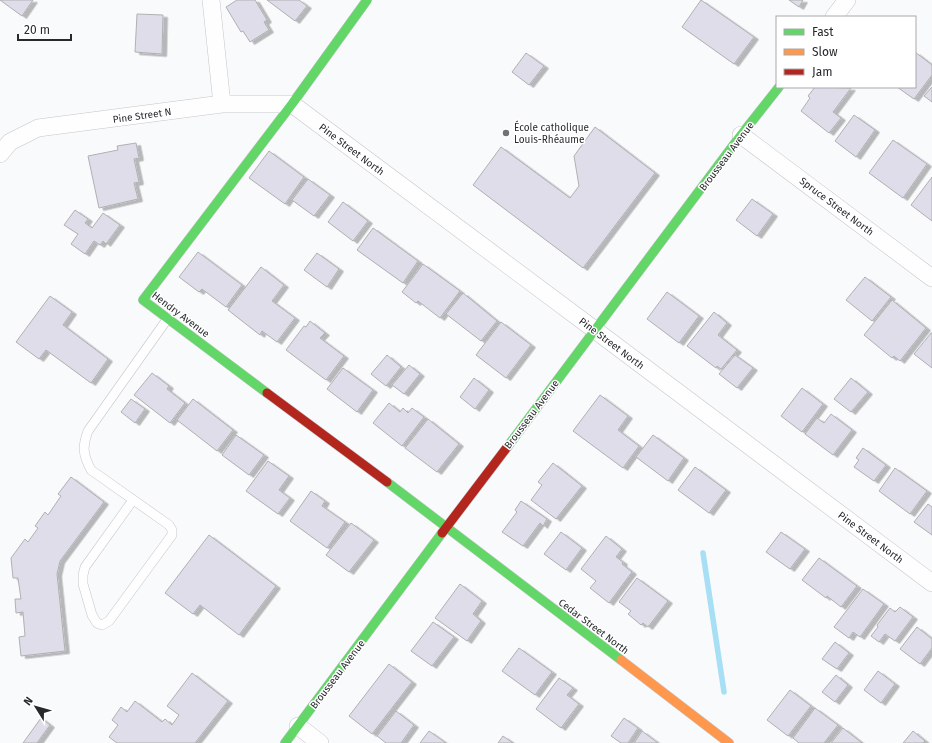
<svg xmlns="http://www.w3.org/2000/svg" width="932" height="743" font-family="'Fira Sans',sans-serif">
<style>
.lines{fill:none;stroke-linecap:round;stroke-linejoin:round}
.stream{stroke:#a7dff5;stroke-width:5.5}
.building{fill:#dfddea;stroke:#b0b0b3;filter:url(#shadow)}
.lane-casing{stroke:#c5c6c9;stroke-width:10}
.street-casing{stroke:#c5c6c9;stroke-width:18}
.fast-casing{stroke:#c5c6c9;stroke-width:10}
.slow-casing{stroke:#c5c6c9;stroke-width:10}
.jam-casing{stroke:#c5c6c9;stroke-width:10}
.lane{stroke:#fefeff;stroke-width:9}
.street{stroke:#fefeff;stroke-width:17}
.fast{stroke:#63d668;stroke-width:9}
.slow{stroke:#ff974d;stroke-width:9}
.jam{stroke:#b3261e;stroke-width:9}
.poi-dot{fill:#717275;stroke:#fff;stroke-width:1.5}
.labels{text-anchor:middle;stroke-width:3;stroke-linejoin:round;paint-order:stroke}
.street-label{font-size:10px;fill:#28292d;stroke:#fff}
.poi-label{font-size:10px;fill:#28292d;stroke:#fff;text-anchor:start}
</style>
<defs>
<filter id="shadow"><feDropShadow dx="4.5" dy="2.5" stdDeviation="0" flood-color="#0004"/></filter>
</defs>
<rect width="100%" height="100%" fill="#f8fafc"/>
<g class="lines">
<!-- stream -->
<path class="stream" d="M703,553L724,692"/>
</g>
<!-- building -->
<path class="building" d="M0,0H33L22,16Z
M237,0H255L267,20L264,22L269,30L250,42L243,31L241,32L226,7Z
M267,0H299L307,6L295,21Z
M701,0L754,37L734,64L682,27Z
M789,0H803L799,7Z
M137,14L163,15L162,54L135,52Z
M915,52L932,65V75L914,99L897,87H915Z
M526,53L544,66L529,85L512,72Z
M815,87L851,88L833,112L841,118L829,133L801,111L810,98L808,96Z
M932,87V102L924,96Z
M854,115L875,130L856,157L835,141Z
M595,127L655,173L583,268L473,185L501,147L570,198L579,186L574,156Z
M893,140L927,164L903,198L869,173Z
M136,143L139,158L134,159L139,182L134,183L138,199L99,208L88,156L118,150L117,146Z
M269,151L304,177L285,204L249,178Z
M932,177V221L911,205Z
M308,179L330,195L314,216L292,200Z
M752,199L773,214L757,236L736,220Z
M343,202L368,221L353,241L328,222Z
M75,210L88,219L85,223L92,228L103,213L120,225L106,244L103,241L100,245L94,241L85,254L71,244L78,234L64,225Z
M373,228L418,261L403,283L357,250Z
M198,252L242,285L226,307L202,289L199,292L179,277Z
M317,253L339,269L327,287L304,270Z
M423,264L460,291L440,318L418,301L416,303L402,292Z
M261,267L284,285L272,301L295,318L277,342L262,331L260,335L228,310Z
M865,277L891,297L872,321L846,300Z
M667,292L699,316L679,343L647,319Z
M463,293L497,321L481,341L446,314Z
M50,296L72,312L63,325L108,359L91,383L46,350L39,359L16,342Z
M892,300L926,328L900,361L894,356L892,358L864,335Z
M714,312L727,323L718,335L737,350L721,369L717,366L716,368L687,346Z
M310,321L325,333L320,338L344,356L326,380L286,350L304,326L306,327Z
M501,322L531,345L506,378L476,355Z
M931,333H932V368L914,354Z
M387,355L401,367L386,386L371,374Z
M735,355L753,368L737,388L719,374Z
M409,365L420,374L404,394L392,385Z
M343,368L373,390L357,412L327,389Z
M152,373L169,386L167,389L185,403L170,423L134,395Z
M474,378L489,390L475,409L460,397Z
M851,378L868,392L851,412L834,399Z
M802,388L823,404L802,432L781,416Z
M600,395L628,416L618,430L639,446L623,468L573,431Z
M131,399L145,409L135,423L121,412Z
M193,399L233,430L217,451L177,420Z
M389,403L400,412L403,408L408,413L412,408L424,417L402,446L373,423Z
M831,414L852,430L833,455L805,434L817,418L824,423Z
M428,419L459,444L437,472L405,448Z
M236,435L264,455L249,475L222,455Z
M653,435L684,458L668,481L636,457Z
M863,448L886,465L874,481L854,467L859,460L856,458Z
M268,461L289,476L279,490L290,498L278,514L246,491Z
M553,463L582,486L556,519L531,500L542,485L538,482Z
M695,467L726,490L709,513L678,490Z
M895,468L927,491L910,514L879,491Z
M71,477L104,502L60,561L57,574L65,651L21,656L19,637L25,636L23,612L16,613L15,599H21L18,578H13L11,558L25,539L28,542L38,528L35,526L45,512L48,515L61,496L58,494Z
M311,491L325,501L322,506L345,522L327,548L290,521Z
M521,501L547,519L543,526L540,523L523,546L502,532L517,512L515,510Z
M928,504L932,507V535L914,522Z
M351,523L374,540L349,572L326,555Z
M561,532L582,548L566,570L544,554Z
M781,532L805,549L790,569L766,552Z
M209,535L276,586L239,635L200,605L193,614L165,593Z
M606,536L622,549L616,557L623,562L622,564L632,572L609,603L590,588L596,581L581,569Z
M819,558L857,586L841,607L827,596L826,598L802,580Z
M637,578L668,601L648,627L643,623L641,625L628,614L631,611L619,602Z
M460,584L482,601L473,614L481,621L467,641L435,618Z
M863,589L884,604L860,637L853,632L849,638L834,627Z
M900,607L913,617L895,641L885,634L879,642L871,636L878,627L877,625L890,608L895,612Z
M433,622L454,637L432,666L411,651Z
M917,627L932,639V648L920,664L900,649Z
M835,642L849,653L837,669L822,659Z
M519,648L552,672L535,695L502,671Z
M389,664L412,682L372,734L349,716Z
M878,671L895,684L881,703L864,690Z
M192,673L228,701L195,743H117L109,737L118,725L112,720L121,707L127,712L135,701L162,722L165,719L172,725L179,715L167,706Z
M836,675L848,685L835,702L822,692Z
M559,678L573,688L567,695L579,704L561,728L536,709Z
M790,690L811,706L788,736L767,720Z
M815,708L838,725L824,743H799L793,738Z
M396,711L414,725L401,743H386L377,736Z
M41,718L50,725L37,743H23Z
M624,718L638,728L628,743H621L611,736Z
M843,728L862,743H831Z
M429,731L446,743H420Z
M642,731L658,743H634Z
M913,731L925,741L923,743H903Z
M503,736L513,743H498Z"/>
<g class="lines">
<defs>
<path id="lane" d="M133,500L85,567L83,575V584L92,615L97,623L102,625L109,621L172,535V530L169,525L91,470C83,455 82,447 88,431L168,318"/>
<path id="street" d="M211,0L222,104
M834,17L847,0
M741,135L932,278
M0,154L10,142L38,128L222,104H292L595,330L932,583
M298,726L320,743"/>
<path id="fast" d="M267,393L143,300L292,104L367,0
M508,446L741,135L779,87
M387,482L621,660
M285,743L442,533"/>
<path id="slow" d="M621,660L729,743"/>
<path id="jam" d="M267,393L387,482
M442,533L508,446"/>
</defs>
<!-- lane casing -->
<use href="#lane" class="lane-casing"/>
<!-- street casing -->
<use href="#street" class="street-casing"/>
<!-- fast casing -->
<use href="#fast" class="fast-casing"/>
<!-- slow casing -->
<use href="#slow" class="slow-casing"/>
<!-- jam casing -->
<use href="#jam" class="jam-casing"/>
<!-- lane -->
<use href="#lane" class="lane"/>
<!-- street -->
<use href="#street" class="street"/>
<!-- fast -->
<use href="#fast" class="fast"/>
<!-- slow -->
<use href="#slow" class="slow"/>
<!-- jam -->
<use href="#jam" class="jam"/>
</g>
<!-- markers -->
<circle class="poi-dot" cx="506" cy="133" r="4"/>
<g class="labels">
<!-- street labels -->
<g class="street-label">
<text transform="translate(142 115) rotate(-8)" y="4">Pine Street N</text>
<text transform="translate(352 149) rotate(37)" y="4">Pine Street North</text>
<text transform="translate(726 156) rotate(-53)" y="4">Brousseau Avenue</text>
<text transform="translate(837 206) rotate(37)" y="4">Spruce Street North</text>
<text transform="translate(181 314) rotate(37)" y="4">Hendry Avenue</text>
<text transform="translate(612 343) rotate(37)" y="4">Pine Street North</text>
<text transform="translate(531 414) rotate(-53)" y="4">Brousseau Avenue</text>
<text transform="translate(871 537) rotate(37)" y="4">Pine Street North</text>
<text transform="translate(594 626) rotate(37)" y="4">Cedar Street North</text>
<text transform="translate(337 674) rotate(-53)" y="4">Brousseau Avenue</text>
</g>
<!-- poi labels -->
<g class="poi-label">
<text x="514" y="131">École catholique<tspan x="514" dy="12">Louis-Rhéaume</tspan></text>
</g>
</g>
<!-- legend -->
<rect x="776" y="16" width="140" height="72" fill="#ffffff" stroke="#a9a9ab"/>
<rect x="784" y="29" width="20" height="6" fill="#63d668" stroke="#a9a9ab"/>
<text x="812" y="36" font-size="12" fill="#28292d">Fast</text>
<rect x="784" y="49" width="20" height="6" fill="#ff974d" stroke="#a9a9ab"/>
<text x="812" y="56" font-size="12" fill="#28292d">Slow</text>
<rect x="784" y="69" width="20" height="6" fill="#b3261e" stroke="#a9a9ab"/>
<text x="812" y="76" font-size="12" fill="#28292d">Jam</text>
<!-- north arrow -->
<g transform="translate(36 707) rotate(307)" stroke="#ffffff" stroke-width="3" paint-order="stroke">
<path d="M0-3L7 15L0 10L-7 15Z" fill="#28292d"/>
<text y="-6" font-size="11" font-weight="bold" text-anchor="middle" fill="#28292d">N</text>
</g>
<!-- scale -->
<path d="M18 34v6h53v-6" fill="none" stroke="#28292d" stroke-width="2"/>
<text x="24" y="34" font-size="12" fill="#28292d" stroke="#ffffff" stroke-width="3" paint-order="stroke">20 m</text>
</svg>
